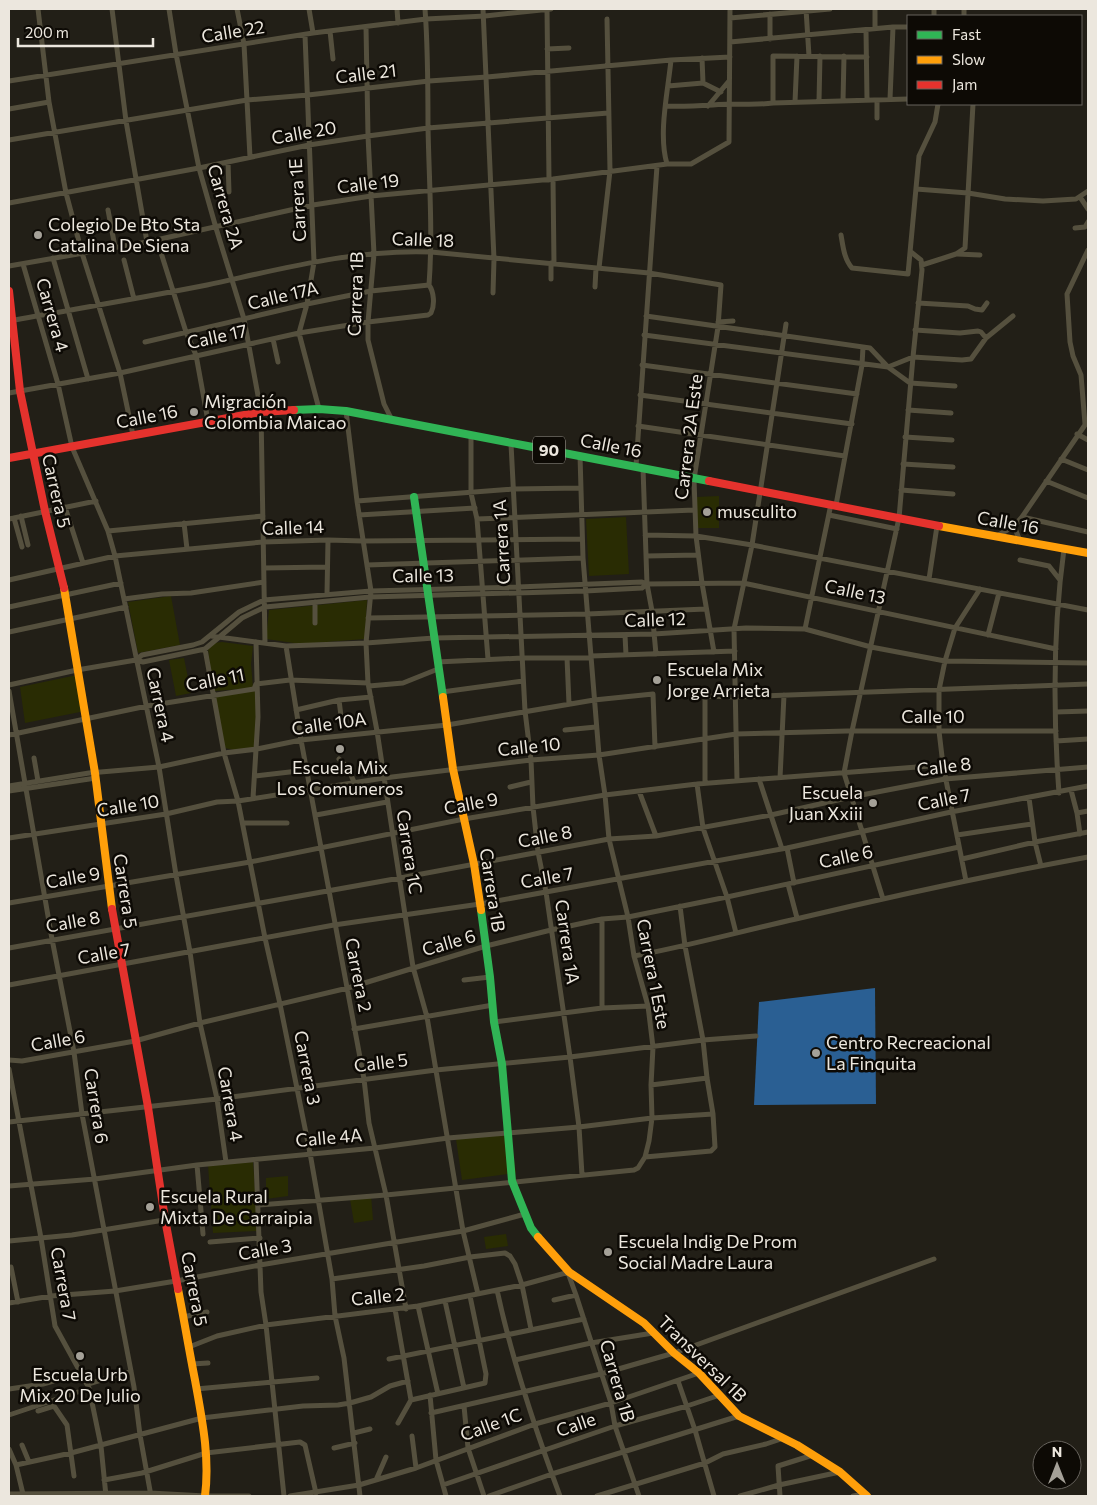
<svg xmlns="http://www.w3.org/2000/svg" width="1097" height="1505" font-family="Commissioner,sans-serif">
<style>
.green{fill:#292c03}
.water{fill:#2a5f93}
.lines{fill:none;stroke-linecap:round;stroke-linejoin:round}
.street{stroke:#55503e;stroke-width:5}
.fast{stroke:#30b455;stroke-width:8}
.slow{stroke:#ff9f0a;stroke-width:8}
.jam{stroke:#e5322d;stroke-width:8}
.poi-dot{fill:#a5a198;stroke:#0d0a05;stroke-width:2}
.labels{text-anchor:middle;stroke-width:5;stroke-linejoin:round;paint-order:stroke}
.shield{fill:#0d0a05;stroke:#a9a59d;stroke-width:1}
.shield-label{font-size:16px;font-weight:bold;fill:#ece7de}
.street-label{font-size:18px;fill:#ece7de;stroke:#0d0a05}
.poi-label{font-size:18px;fill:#ece7de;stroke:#0d0a05;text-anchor:start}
</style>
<rect width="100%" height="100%" fill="#221f17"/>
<!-- green -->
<path class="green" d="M719,496V528H696V497Z
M626,517L629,574L589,576L586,519Z
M171,596L180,645L138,653L128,602Z
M367,600L365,639L301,644L266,639L269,610Z
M222,642L253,646L251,664L253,688L215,691L210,669L208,648L214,643Z
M184,658L191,693L176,696L169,660Z
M77,675L85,711L25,723L20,687Z
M255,689L257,716L256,749L234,750L225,748L215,695Z
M510,1134L516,1173L462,1180L456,1139Z
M253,1162L258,1231L213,1233L208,1165Z
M288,1176V1196L266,1199V1178Z
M371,1195L373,1220L354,1223L350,1199Z
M506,1234L508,1246L486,1249L484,1237Z"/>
<!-- water -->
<path class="water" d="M875,988L876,1104L754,1105L759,1002Z"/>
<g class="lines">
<!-- street -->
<path class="street" d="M38,9L49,102L66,193L82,253L120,373L133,435
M112,9L126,121L147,242
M169,9L176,54L199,168L216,228L244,319L261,412L265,643
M237,9L244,44L250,157
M309,9L313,33
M397,9L398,23
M425,9C428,48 428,88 428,127C429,180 433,232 429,285
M483,9L494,259L493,293
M547,9L549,180
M806,9L809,56
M875,9V28
M770,14V39
M934,16V9
M964,16V9
M730,18L830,9
M366,27L368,136L374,254L368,322V340L384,404L392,420
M866,30L867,100
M330,31L333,59
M305,35L314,262L307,304L299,333L319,409
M730,42L893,27H908
M547,49L569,48
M702,58L703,83
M9,81L313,33L426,19L485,16L551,9
M668,86L703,83L721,92
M890,99L893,27
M819,101L820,56
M843,101L844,56
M795,102L797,56
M773,103V56L867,57
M666,106C688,107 708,105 730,104C745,104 759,105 773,103L908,99
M708,106L729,81
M9,109L49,102
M877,118V100
M9,140L247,100L308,95L429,81L487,77L671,60L730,57
M228,162L229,192
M667,164C658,134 668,91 671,60
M553,179L554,264
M916,189L968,193L1005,199L1043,201L1076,199L1088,191
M1080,197L1088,209
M9,203L199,168L309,145L368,136L428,128L608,113
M108,210L115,247
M1075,228L1085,227L1088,222
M841,235C843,246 844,259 852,268L908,274L919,156L935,122L938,104
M157,240L186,332L196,355L208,421
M957,254L980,255
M53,258L88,379
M124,260L134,299
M23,264L58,384L72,447L108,531L115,556L159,767L176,875L190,952L200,1023L217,1099L226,1162
M922,265L956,254L965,248L973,104
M9,266L147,242L313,205L371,196L553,179L667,164H691L729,142L730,9
M599,268L610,171L607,19
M551,279V263
M595,287L596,268
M918,303L968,306L975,309L982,310L987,303
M646,316L870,348L888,367L910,383L955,386
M9,321C75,309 141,298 207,285C281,269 355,249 431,252L649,273L721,285L718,327L694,479L696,536L702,583L714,652
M718,322L733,321
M915,330L960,333L978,331L981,332L986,338
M644,335L888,367L913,357L962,360L971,359L986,338L1013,316
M273,339L278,362
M145,342L307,304L371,291L429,285
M642,365L857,394
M9,393L120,373L299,333L368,322L428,315L431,313C435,305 434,292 429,285
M640,395L852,424
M908,410L951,413
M346,411L357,501L371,591L366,643L368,683L377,731L413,967L427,1017L463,1231L478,1294
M1085,424L1081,375L1073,356L1070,342L1067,294L1088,250
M638,426L845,456
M1077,434L1088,440
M471,436V493L477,519L488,659
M905,437L952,440
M511,444L525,711L531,760L533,807L538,852L546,892L570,1057L579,1127L582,1175
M1061,459L1088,470
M903,464L953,467
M636,466L657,166
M643,468L647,584L652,611L656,654
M1046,481L1088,498
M901,490L953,494
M357,501L513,489L581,488
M836,505L862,365L863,347
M65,507L83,563
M359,515L475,508
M829,515L897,529
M21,516L28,545
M1022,517L1088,532
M14,518L22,547
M9,519L96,501
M477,519L694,510
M184,523L187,549
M1014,526L1020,541
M108,531L263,516
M645,535L696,536L752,545L1088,610
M997,536L1014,526L1022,517L1087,422
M646,556L698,555
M1020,560L1049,566L1060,580
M367,565L583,558
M264,568L327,567
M929,579L937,526
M9,580L115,556L263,542L328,540L363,541L582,539
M327,594L328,540
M124,599L162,594L191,593L264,582
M315,602V623
M9,607L121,583
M368,618L587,614L706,609
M805,629L831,504
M9,632L126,607
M625,635L626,655
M988,635L999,593
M211,636L286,646L366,643L434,638L654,634L746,628L805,629L871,647L945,661L1088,663
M286,646L301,740L364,1079L369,1123L386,1195L406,1309
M205,649L224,753L238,801L265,938L280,1004L310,1153L332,1279L335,1316L344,1358L360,1496
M591,656L735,651
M567,658L569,704
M136,660L142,655L193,645L202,642L239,612L264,600L371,591L518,587L642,582L647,584L743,583L1056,649
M437,662L522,658H591
M9,685L77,670L136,660L143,662L205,649L242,618L265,607L370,597L585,591L642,588L647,584
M369,686L403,683L438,669
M9,691L52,939L74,1052L82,1114L134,1387L140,1435L151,1496
M442,692L523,681
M339,700L341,716
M296,710L339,700L371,697
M1056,712L1088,711
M565,730L596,727
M9,735L147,706L254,689L256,684L290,680L368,683
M1056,741L1088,739
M34,758L38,781
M339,759L348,768L354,782
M255,776L307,770
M780,778L784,695
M759,779L782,849
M737,781L734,629L752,545L786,324
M705,783V696L736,697L1088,684
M697,784L703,828L727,897L736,933
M9,786L89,773L159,767L224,753L257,749L301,740L447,725L594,700L653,694L655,747
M510,787L531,782
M1071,790L1077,813L1088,811
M9,791L96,778
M639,791L656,836
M1059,793C1053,712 1053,629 1064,549
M253,798L258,717L256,642
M1029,798L1035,842L1041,866
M1077,813L1080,834
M316,815L387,802
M243,823H287
M957,835L1032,824
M9,838L166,814L217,802L238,801L384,778L531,760L599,755L736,734L847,731H1056
M787,848L794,883
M962,859L1035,842L1088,832
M966,881L943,765L939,731V690L945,661L955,628L980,589
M788,884L797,918
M883,899L844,773L852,731L899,518L913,357L922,270L921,260L911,252
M9,903L250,862L464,819L605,795L697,784L943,765
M9,948L400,878L609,839L656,836L771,815L851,797L945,779L1088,767
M634,956C688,946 742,931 796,919C893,896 990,875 1088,857
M464,980L490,977
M9,985L334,925L480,904L787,848L951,812L1088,786
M602,1008V919
M494,1022L602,1008L648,1006
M354,1029L493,1005
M9,1060L22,1061L135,1041L200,1023L348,988L486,946L551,930L602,919L628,917L727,897L959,847
M9,1069L41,1238L55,1326L89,1388L101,1446L106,1496
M651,1085L707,1078
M9,1122L217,1099L436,1070L570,1057L703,1040L756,1036
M645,1157L711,1151L715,1147L713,1114L707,1078L703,1040L685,946L680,906
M256,1160L261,1292L266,1325L284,1496
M197,1165L203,1234
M9,1186L95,1179L197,1165L375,1148L448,1138L579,1127L652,1118L713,1114
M259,1205L386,1195L634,1170L638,1168L645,1157L649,1141L652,1118L651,1085L653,1047L648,1006L634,956L628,917L609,839L605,795L599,755L583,558L580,455
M9,1241L72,1235L201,1214
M210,1242L260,1238
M11,1267L18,1302
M568,1273L576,1295L611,1403L615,1426L639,1496
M332,1279L424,1266L470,1257L505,1253L510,1256L515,1264L522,1285L531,1329
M497,1290C512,1360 535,1429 560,1496
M554,1300L576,1295
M445,1301L464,1388
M9,1303L51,1296L115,1291L176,1281L260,1265L463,1231L525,1214
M418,1306L438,1394
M395,1309L411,1400L398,1423
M183,1317L207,1312
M189,1347L217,1336L266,1325L418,1306L522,1285L569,1272
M389,1359L584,1319
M515,1360L591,1343L653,1333
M192,1364L208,1363
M678,1381L695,1430L714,1496
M88,1384L131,1371
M9,1389L43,1384L81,1373
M196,1389L317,1378
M430,1395L436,1460L446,1496
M411,1400L485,1383L486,1374L470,1296
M464,1406L468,1448L484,1496
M38,1411L54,1406L67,1425L74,1476
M431,1413L601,1374L674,1353L934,1259
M9,1415L78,1392
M354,1433L370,1429
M412,1436L416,1468
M22,1445L29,1462
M334,1448L355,1443
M9,1449L16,1465L23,1494
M16,1465L71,1453L202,1418L303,1406L338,1405L350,1403L371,1397L390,1386L408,1381
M104,1480L142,1473L206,1453L300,1442L305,1445L316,1493
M376,1480L386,1457
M443,1485L615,1426L687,1406L720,1395
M9,1494L150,1493L205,1496H249
M290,1496L359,1485L416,1468L535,1424L611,1403L699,1373
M489,1496L552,1474L739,1416
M597,1496L705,1463L723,1454L766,1444L784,1438
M740,1496L779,1485L840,1472
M780,1496L778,1466L813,1455
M853,1496L865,1494"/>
<!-- fast -->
<path class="fast" d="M294,410L319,409L346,411C467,435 588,457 709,481
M414,497L443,697
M481,910L490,977L494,1022L502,1064L512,1181L531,1228L538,1237"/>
<!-- slow -->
<path class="slow" d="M939,526L1088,553
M64,588L95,773L112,909
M443,697L453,769L474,864L481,910
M538,1237L569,1272L644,1323L674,1353L699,1373L739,1416L797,1445L840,1472L867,1496
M178,1289C184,1319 189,1350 195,1380C202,1419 210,1457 205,1496"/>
<!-- jam -->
<path class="jam" d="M9,291L20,391L45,511L64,588
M9,458L261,412L294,410
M709,481L939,526
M112,909L148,1107L165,1219L178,1289"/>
</g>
<!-- markers -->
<g class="poi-dot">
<circle cx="38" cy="235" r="5"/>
<circle cx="194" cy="412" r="5"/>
<circle cx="707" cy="512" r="5"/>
<circle cx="657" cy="680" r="5"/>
<circle cx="340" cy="749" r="5"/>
<circle cx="873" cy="803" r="5"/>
<circle cx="816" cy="1053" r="5"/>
<circle cx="150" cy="1207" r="5"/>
<circle cx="608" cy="1252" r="5"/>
<circle cx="80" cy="1356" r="5"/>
</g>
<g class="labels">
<!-- shield labels -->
<rect class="shield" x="533" y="436.5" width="32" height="27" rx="4"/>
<g class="shield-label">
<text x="549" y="456">90</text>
</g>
<!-- street labels -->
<g class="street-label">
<text transform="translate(233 32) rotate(-9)" y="6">Calle 22</text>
<text transform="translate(366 74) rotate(-7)" y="6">Calle 21</text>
<text transform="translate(304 133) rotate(-10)" y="6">Calle 20</text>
<text transform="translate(368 184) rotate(-7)" y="6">Calle 19</text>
<text transform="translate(298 200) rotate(-93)" y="6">Carrera 1E</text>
<text transform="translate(225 207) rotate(74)" y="6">Carrera 2A</text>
<text transform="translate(423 240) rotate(2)" y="6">Calle 18</text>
<text transform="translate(356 294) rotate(-88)" y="6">Carrera 1B</text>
<text transform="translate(283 296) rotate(-13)" y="6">Calle 17A</text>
<text transform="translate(52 315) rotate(74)" y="6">Carrera 4</text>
<text transform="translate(217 337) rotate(-12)" y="6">Calle 17</text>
<text transform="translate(147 417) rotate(-11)" y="6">Calle 16</text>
<text transform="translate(689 437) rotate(-83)" y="6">Carrera 2A Este</text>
<text transform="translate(611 446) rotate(11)" y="6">Calle 16</text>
<text transform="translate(56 491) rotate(77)" y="6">Carrera 5</text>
<text transform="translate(1008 523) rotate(10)" y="6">Calle 16</text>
<text transform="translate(293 528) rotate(-2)" y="6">Calle 14</text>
<text transform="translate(502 542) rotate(-93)" y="6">Carrera 1A</text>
<text transform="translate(423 576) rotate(-1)" y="6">Calle 13</text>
<text transform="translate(855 592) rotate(12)" y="6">Calle 13</text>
<text transform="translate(655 620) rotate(-2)" y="6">Calle 12</text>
<text transform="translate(215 680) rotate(-11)" y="6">Calle 11</text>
<text transform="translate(160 705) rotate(78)" y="6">Carrera 4</text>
<text x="933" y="723">Calle 10</text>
<text transform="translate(329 724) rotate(-8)" y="6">Calle 10A</text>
<text transform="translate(529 747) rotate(-6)" y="6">Calle 10</text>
<text transform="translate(944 767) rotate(-7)" y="6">Calle 8</text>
<text transform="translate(944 800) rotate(-11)" y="6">Calle 7</text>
<text transform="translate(471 804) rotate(-11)" y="6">Calle 9</text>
<text transform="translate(128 806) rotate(-9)" y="6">Calle 10</text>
<text transform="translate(545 837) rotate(-11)" y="6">Calle 8</text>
<text transform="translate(409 852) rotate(81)" y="6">Carrera 1C</text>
<text transform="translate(846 857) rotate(-12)" y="6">Calle 6</text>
<text transform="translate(73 878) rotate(-10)" y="6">Calle 9</text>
<text transform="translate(547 878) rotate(-10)" y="6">Calle 7</text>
<text transform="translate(492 890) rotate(81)" y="6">Carrera 1B</text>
<text transform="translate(125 891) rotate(81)" y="6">Carrera 5</text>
<text transform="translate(73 922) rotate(-10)" y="6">Calle 8</text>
<text transform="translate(567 942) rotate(82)" y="6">Carrera 1A</text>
<text transform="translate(449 943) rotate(-16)" y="6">Calle 6</text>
<text transform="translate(104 954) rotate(-10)" y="6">Calle 7</text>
<text transform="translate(653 974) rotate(79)" y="6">Carrera 1 Este</text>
<text transform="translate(358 975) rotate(79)" y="6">Carrera 2</text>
<text transform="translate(58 1041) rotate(-10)" y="6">Calle 6</text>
<text transform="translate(381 1063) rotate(-7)" y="6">Calle 5</text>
<text transform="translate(307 1068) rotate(79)" y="6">Carrera 3</text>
<text transform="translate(230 1104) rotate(80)" y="6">Carrera 4</text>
<text transform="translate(96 1106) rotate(81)" y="6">Carrera 6</text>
<text transform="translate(329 1138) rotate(-5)" y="6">Calle 4A</text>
<text transform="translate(265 1250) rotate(-10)" y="6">Calle 3</text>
<text transform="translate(63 1284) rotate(80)" y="6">Carrera 7</text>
<text transform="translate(194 1289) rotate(79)" y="6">Carrera 5</text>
<text transform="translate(378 1297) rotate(-6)" y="6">Calle 2</text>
<text transform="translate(702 1359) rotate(44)" y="6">Transversal 1B</text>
<text transform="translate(617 1381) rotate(74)" y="6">Carrera 1B</text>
<text transform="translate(491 1425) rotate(-20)" y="6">Calle 1C</text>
<text transform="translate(576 1425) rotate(-19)" y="6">Calle</text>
</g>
<!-- poi labels -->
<g class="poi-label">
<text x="48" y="231">Colegio De Bto Sta<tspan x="48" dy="21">Catalina De Siena</tspan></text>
<text x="204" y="408">Migración<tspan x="204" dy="21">Colombia Maicao</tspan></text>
<text x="717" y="518">musculito</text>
<text x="667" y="676">Escuela Mix<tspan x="667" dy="21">Jorge Arrieta</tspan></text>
<text x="340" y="774" text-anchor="middle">Escuela Mix<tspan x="340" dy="21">Los Comuneros</tspan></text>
<text x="863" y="799" text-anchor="end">Escuela<tspan x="863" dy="21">Juan Xxiii</tspan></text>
<text x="826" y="1049">Centro Recreacional<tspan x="826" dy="21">La Finquita</tspan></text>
<text x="160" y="1203">Escuela Rural<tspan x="160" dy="21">Mixta De Carraipia</tspan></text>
<text x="618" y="1248">Escuela Indig De Prom<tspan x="618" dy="21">Social Madre Laura</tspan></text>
<text x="80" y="1381" text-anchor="middle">Escuela Urb<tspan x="80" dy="21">Mix 20 De Julio</tspan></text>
</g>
</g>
<!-- border -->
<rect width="1097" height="1505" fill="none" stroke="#ece7de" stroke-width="20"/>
<!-- legend -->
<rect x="907" y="15" width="175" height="90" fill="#0d0a05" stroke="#66625c"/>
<rect x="917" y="31" width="25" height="8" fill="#30b455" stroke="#66625c"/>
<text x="952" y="40" font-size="15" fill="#ece7de">Fast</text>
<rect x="917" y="56" width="25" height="8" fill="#ff9f0a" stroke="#66625c"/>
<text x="952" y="65" font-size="15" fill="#ece7de">Slow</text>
<rect x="917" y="81" width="25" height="8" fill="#e5322d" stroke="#66625c"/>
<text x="952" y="90" font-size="15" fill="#ece7de">Jam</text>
<!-- north arrow -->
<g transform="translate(1057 1465)"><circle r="24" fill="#0d0a05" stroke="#66625c"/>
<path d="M0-4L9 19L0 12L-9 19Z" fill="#a5a198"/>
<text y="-8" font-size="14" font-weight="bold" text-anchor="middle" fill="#ece7de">N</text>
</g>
<!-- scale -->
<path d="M18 38v8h135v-8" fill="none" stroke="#ece7de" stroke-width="2.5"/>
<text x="25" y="38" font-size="15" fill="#ece7de" stroke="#0d0a05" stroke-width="4" paint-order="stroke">200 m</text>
</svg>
